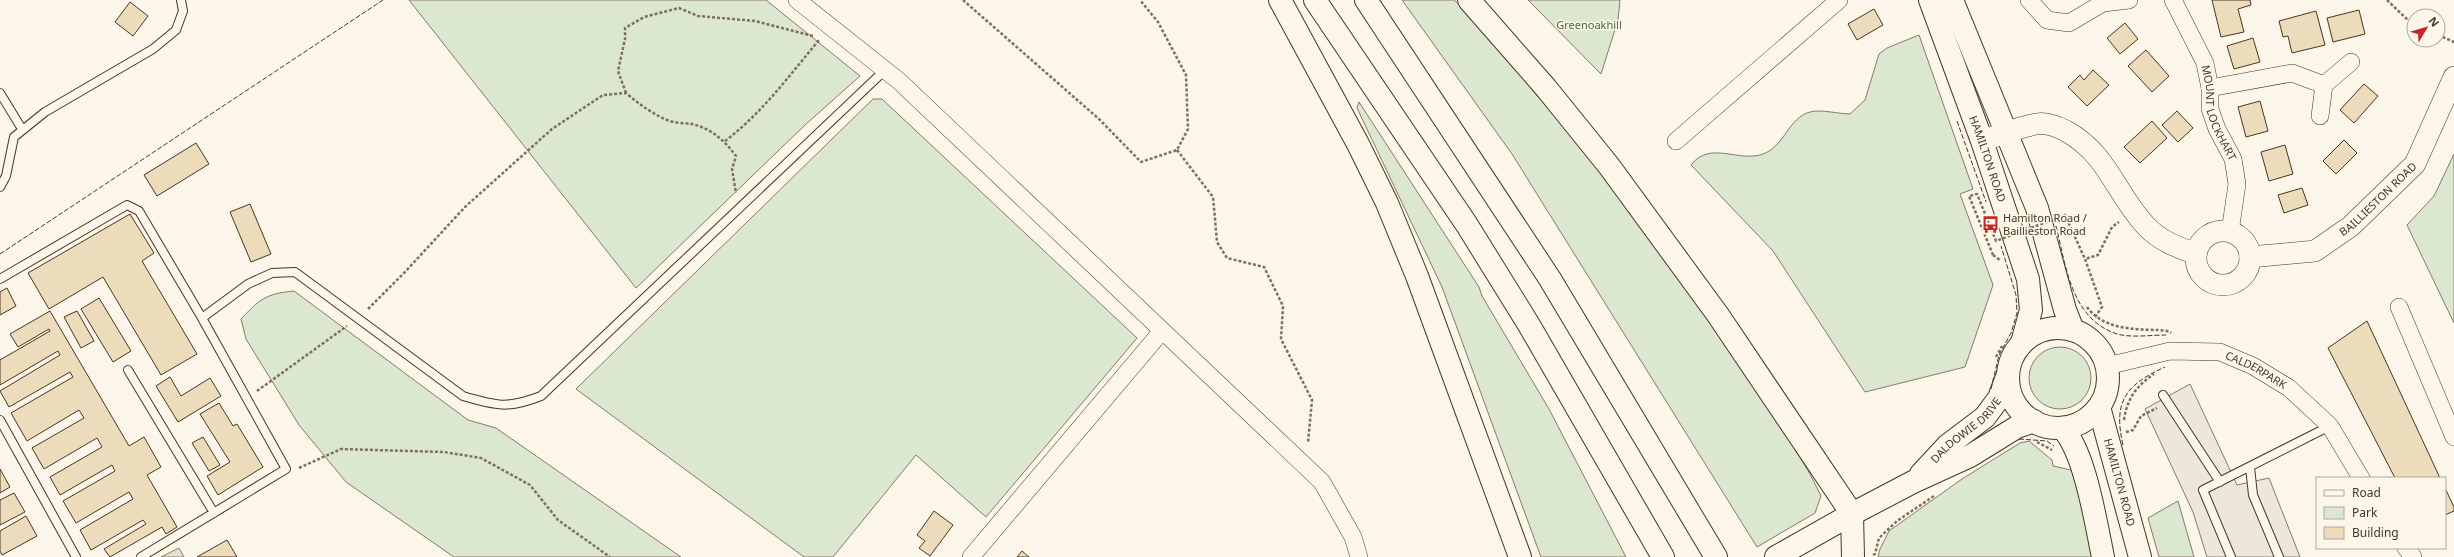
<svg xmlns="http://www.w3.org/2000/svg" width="2454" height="557" font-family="'Noto Sans',sans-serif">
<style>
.green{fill:#dce7d0;stroke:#887966}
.parking{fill:#ede7d9;stroke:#887966}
.building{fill:#ecdcbc;stroke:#4a3520}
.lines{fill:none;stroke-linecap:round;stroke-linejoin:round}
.service-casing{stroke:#4a3520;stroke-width:10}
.minor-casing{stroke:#4a3520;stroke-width:18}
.tertiary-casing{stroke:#4a3520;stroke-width:22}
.primary-casing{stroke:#4a3520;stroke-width:24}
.motorway-casing{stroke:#4a3520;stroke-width:24}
.path{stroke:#7f6f5c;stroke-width:2.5;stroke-dasharray:3 2;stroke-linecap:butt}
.service{stroke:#fbf6e9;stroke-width:8}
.minor{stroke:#fbf6e9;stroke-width:17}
.tertiary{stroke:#fbf6e9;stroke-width:21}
.primary{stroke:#fbf6e9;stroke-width:22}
.motorway{stroke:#fbf6e9;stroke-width:22}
.path-bridge{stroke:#7f6f5c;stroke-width:2.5;stroke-dasharray:3 2;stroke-linecap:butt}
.fence{stroke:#4a3520;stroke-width:1;stroke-dasharray:5 2;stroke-linecap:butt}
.labels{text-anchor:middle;stroke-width:3;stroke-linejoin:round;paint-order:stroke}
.park-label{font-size:11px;fill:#436837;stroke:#fbf6e9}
.street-label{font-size:11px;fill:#4a3520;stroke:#fbf6e9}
.poi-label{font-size:11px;fill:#4a3520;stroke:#fbf6e9;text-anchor:start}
</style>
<rect width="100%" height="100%" fill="#fbf6e9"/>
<!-- green -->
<path class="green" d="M409,0H766L860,76L805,125L636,288Z
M1402,0H1454L1472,17L1618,193L1753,379L1810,474L1821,496L1815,513L1757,547L1512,154Z
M1528,0H1620L1618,20L1601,74Z
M1919,35L1973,189L1960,194L1993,285L1965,367L1865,392L1773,251L1691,165C1710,140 1739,163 1763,154C1785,146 1788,118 1810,112C1821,109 1839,114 1850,114L1865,100L1879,54L1887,48Z
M873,99H882L1137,338L986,517L916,455L833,557H804L576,389Z
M1359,102L1479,287L1482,296L1549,409L1626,557H1541L1442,287L1357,108Z
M2454,154V323L2407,225L2434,196Z
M294,291L468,420L496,428L681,557H454L346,482L299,425L246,339L241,319C260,299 265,294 294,291Z
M2029 378a31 31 0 1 1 62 0a31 31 0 1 1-62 0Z
M2029,441L2052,460L2053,466L2071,470L2079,486L2094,557H1878L1880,549L1889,531L1962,479L2020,443Z
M2178,501L2194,557H2159L2148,518Z
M179,548L184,557H161Z"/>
<!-- parking -->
<path class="parking" d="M2190,384L2237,485L2269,478L2300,557H2207L2193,512L2145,409Z"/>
<!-- building -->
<path class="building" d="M2212,0H2250L2251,5L2238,9L2244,32L2221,37Z
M130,2L148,16L133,36L115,22Z
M1874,9L1883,25L1857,40L1848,24Z
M2359,10L2365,34L2333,42L2327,18Z
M2316,11L2325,45L2292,53L2288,36L2283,37L2279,21Z
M2125,23L2138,39L2120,54L2107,38Z
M2253,38L2260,62L2234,69L2227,46Z
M2146,50L2169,76L2152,92L2128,66Z
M2093,70L2109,85L2087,106L2068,87L2080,75L2084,80Z
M2364,84L2378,96L2354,123L2340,110Z
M2260,101L2268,131L2246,137L2238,107Z
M2177,111L2193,128L2178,142L2162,125Z
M2152,121L2167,138L2140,163L2124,147Z
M2344,140L2357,153L2336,174L2323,161Z
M196,143L209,164L157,196L144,175Z
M2285,145L2293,174L2269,181L2261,152Z
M2302,188L2308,205L2284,213L2278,195Z
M250,204L271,254L251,262L230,212Z
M130,214L154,253L142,261L197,354L161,375L103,277L49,309L28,273Z
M7,288L16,306L0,315V292Z
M99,298L131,351L113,362L81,309Z
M50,311L129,446L144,437L161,467L147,475L177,527L166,534L162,527L110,557L104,549L146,524L143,520L91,550L80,530L133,499L129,492L76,523L63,501L115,471L112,465L60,495L50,477L102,447L97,438L44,469L32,448L84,418L79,410L27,441L11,413L73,377L70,372L9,407L0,391L60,355L58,351L0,385V360L50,331L49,329L18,347L10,334Z
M77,311L94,341L81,348L64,317Z
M2367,321L2440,478H2395L2328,348Z
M170,377L181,396L210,378L221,396L178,422L156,386Z
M219,403L233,426L237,424L263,467L218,495L207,476L230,462L200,414Z
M203,437L220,465L209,471L192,443Z
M0,469L10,487L0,493Z
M2445,488L2454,507V511L2445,515Z
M14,493L25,512L0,525V500Z
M934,511L953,525L930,556L919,548L925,541L917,535Z
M26,516L37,536L2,555L0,551V531Z
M227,540L237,557H197Z
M1022,551L1029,557H1017Z"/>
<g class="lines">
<defs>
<path id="service" d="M0,93L22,129
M0,187L6,176L14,137L45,112L153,49L176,30L183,11L181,0
M0,279L127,205L139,211L202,318
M128,370L214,513
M2163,395L2220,482
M0,420L76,557
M2250,467L2253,495L2279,557
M141,557L286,469L202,318L248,284L272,273L295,272L463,396C497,406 508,409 541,396L885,70
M2231,557L2203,490L2330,426"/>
<g id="minor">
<path d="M797,0L899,81L1322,482L1353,537L1359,557"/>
<path d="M2029,0L2047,20L2069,23L2103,3L2129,0"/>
<path id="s1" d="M2173,0L2205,63L2210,88V109L2217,129L2233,159L2237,184L2230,232"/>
<path d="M2210,88L2292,73L2324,85"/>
<path d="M2320,116L2324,85L2351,62"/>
<path d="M1676,141L1839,0"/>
<path d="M2399,307L2454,437"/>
<path id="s2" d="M2107,366L2170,351L2220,352L2253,366L2289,388L2330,426L2361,478"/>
<path d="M2406,548L2413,557"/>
<path d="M971,557L1162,331"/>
</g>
<g id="tertiary">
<path d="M1982,141C2000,135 2019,127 2037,124C2047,122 2058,127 2066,131C2108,154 2115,193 2146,226C2160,241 2177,247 2196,254"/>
<circle cx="2223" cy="258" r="27"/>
<path id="s3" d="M2250,257L2315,251L2351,226L2415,164L2454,77"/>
</g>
<g id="primary">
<path id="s4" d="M1930,0L1982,141L2028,279L2031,310L2022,343"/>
<path d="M1952,0L2037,208L2065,310L2073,330"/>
<circle cx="2058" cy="378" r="50"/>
<path id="s5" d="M2099,407L2140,557"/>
<path d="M2062,428C2085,451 2096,524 2103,557"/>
<path id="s6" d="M1921,474L1948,445L1985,417L1999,398L2008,374"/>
<path d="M1776,557L1852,514L1913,482L1970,456L2017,427L2034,421"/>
</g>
<path id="motorway" d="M1280,0L1358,144L1387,203L1417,276L1520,557
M1315,0L1467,225L1529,325L1663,557
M1366,0L1550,279L1716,557
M1469,0L1546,88L1609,166L1718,315L1852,514L1853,557"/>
</defs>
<!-- service casing -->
<use href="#service" class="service-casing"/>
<!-- minor casing -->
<use href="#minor" class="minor-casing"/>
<!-- tertiary casing -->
<use href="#tertiary" class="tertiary-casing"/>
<!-- primary casing -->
<use href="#primary" class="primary-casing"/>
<!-- motorway casing -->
<use href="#motorway" class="motorway-casing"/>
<!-- path -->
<path class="path" d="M963,0L1099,119L1141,162L1177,150L1188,129L1186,75L1158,22L1140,0
M2387,0L2414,26
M2438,35L2454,42
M626,93L618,71L625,39V28L644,17L679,8L698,16L755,21L813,36
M725,141C762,113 789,76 819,40
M1177,150L1213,197L1217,242L1227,258L1264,267L1283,306L1281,339L1312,400L1308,443
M1993,255L2000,260
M2087,307C2110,339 2164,325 2171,333
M368,309L405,272L465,207L552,129L603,95L626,93C639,104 651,113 667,120C674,123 684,123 692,124C712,129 724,140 736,156L732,169L736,193
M2095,317L2102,307L2085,259L2098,255L2112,227L2119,222
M1996,357L2002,346
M257,391L347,326
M2124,420C2127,399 2136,386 2154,374
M2126,432L2133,430L2141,416L2157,408
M2037,442L2052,450
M299,468L341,449L444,452L481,458L530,485L558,520L610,557
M1873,555L1875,554L1879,538L1897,521L1934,496"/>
<!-- service -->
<use href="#service" class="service"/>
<!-- minor -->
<use href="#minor" class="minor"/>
<!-- tertiary -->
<use href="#tertiary" class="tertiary"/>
<!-- primary -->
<use href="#primary" class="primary"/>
<!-- motorway -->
<use href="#motorway" class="motorway"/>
<!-- path-bridge -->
<path class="path-bridge" d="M1993,255L1969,196L1977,194L1996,241L2065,215L2085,259"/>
<!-- fence -->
<path class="fence" d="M1957,121L1986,202
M2056,226C2066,266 2071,319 2117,334C2131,338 2151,335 2166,335
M0,254L383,0
M1991,389L1999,355L2011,333L2017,313L2016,295L2001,246
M2019,439L2047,441L2054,446
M2123,445C2113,402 2125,385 2165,367"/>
</g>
<!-- icons -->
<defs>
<symbol id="bus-bare" viewBox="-9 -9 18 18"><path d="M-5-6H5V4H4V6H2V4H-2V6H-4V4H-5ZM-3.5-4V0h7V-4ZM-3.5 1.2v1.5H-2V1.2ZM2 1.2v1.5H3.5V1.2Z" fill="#c62828" stroke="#fbf6e9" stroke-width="2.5" paint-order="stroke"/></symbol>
</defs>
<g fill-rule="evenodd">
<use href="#bus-bare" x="1978" y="212" width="25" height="25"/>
</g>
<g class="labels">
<!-- park labels -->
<g class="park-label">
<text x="1589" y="29">Greenoakhill</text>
</g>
<!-- street labels -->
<g class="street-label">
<text dy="4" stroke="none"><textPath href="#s1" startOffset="123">MOUNT LOCKHART</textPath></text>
<text dy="4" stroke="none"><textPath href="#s4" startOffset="169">HAMILTON ROAD</textPath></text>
<text dy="4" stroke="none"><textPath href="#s3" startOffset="147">BAILLIESTON ROAD</textPath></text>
<text dy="4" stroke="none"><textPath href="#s2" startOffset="155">CALDERPARK</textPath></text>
<text dy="4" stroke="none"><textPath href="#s6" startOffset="63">DALDOWIE DRIVE</textPath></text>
<text dy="4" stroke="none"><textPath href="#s5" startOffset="78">HAMILTON ROAD</textPath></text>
</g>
<!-- poi labels -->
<g class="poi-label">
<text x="2003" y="222">Hamilton Road /<tspan x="2003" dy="13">Baillieston Road</tspan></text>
</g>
</g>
<!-- legend -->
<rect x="2316" y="477" width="130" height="72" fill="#fbf6e9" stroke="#b4a999"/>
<rect x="2324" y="490" width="20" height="6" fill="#fbf6e9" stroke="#b4a999"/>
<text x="2352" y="497" font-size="12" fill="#4a3520">Road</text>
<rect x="2324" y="507" width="20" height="12" fill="#dce7d0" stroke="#b4a999"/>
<text x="2352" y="517" font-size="12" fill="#4a3520">Park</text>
<rect x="2324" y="527" width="20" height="12" fill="#ecdcbc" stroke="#b4a999"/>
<text x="2352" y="537" font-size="12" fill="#4a3520">Building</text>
<!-- north arrow -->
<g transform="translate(2426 28) rotate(52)"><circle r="19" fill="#fbf6e9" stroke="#b4a999"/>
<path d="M0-3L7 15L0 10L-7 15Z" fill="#c62828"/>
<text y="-6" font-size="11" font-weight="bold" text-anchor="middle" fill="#4a3520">N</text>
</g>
</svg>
